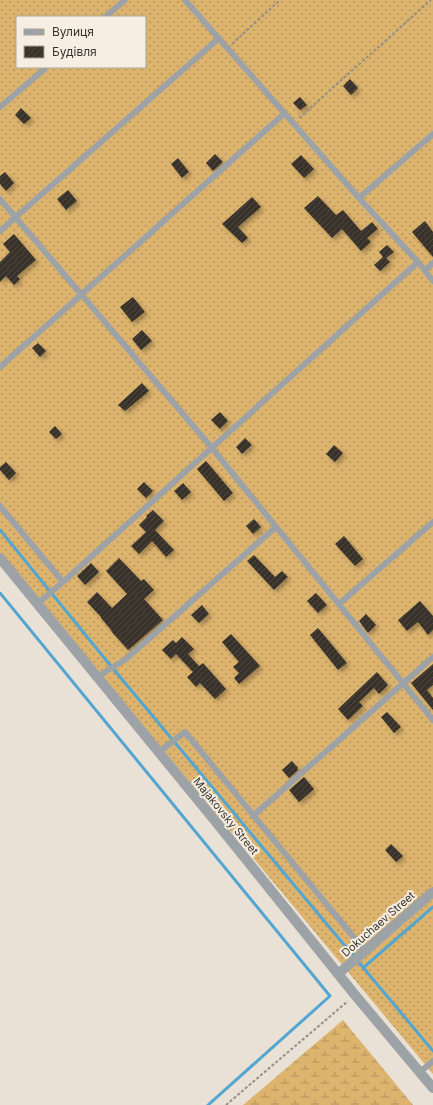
<svg xmlns="http://www.w3.org/2000/svg" width="433" height="1105" font-family="Inter,sans-serif">
<style>
.wetland{fill:url(#wetland-marsh)}
.garden{fill:url(#garden-dots);fill-rule:evenodd}
.lines{fill:none;stroke-linecap:round;stroke-linejoin:round}
.stream{stroke:#52a6d1;stroke-width:3}
.building{fill:url(#building-hatch);filter:url(#shadow)}
.path{stroke:#948e85;stroke-width:2;stroke-dasharray:3 2;stroke-linecap:butt}
.lane{stroke:#9da2a6;stroke-width:6}
.street{stroke:#9da2a6;stroke-width:10}
.labels{text-anchor:middle;stroke-width:4;stroke-linejoin:round;paint-order:stroke}
.street-label{font-size:11px;fill:#37342f;stroke:#f6eee2}
</style>
<defs>
<pattern id="wetland-marsh" width="20" height="14" patternUnits="userSpaceOnUse"><rect width="20" height="14" fill="#ddb46e"/><path d="M1 5h8M5 5V1M11 12h8M15 12V8" fill="none" stroke="#b4935b"/></pattern>
<pattern id="garden-dots" width="8" height="8" patternUnits="userSpaceOnUse"><rect width="8" height="8" fill="#ddb46e"/><path d="M2 2h.1M6 6h.1" fill="none" stroke="#b4935b" stroke-width="1.8" stroke-linecap="round"/></pattern>
<pattern id="building-hatch" width="6" height="6" patternUnits="userSpaceOnUse"><rect width="6" height="6" fill="#383229"/><path d="M-1 1l2-2M0 6l6-6M5 7l2-2" fill="none" stroke="#4d4840"/></pattern>
<filter id="shadow"><feDropShadow dx="3" dy="3" stdDeviation="2" flood-color="#0004"/></filter>
</defs>
<rect width="100%" height="100%" fill="#e9e1d5"/>
<!-- wetland -->
<path class="wetland" d="M343,1020L413,1105H243Z"/>
<!-- garden -->
<path class="garden" d="M0,0H433V1074L0,554ZM17,17H145V67H17Z"/>
<g class="lines">
<!-- stream -->
<path class="stream" d="M0,530L110,665L433,1051
M0,593L330,996L208,1105
M363,968L433,907"/>
</g>
<!-- building -->
<path class="building" d="M350,79L358,88L351,95L343,86Z
M300,97L307,105L300,110L293,103Z
M21,108L31,118L24,124L15,115Z
M215,154L223,162L213,171L206,163Z
M301,155L314,169L304,178L291,164Z
M178,158L189,172L182,178L171,164Z
M5,172L14,183L6,191L0,184V176Z
M68,190L77,201L66,210L57,199Z
M318,196L336,215L343,210L361,231L372,222L378,229L367,238L371,242L361,251L342,229L332,238L304,208Z
M252,197L261,207L238,227L248,238L242,243L222,224Z
M425,221L433,232V257L412,232Z
M14,234L36,260L17,276L20,279L14,285L6,276L0,282V262L10,252L3,244Z
M387,245L394,252L386,258L390,262L380,271L374,265L383,257L379,252Z
M133,297L145,312L132,322L120,307Z
M142,330L152,341L141,350L132,339Z
M38,343L46,351L40,357L32,348Z
M142,383L149,391L125,411L118,405Z
M220,412L228,421L220,429L211,420Z
M55,426L62,434L56,439L49,432Z
M245,438L252,445L242,454L236,447Z
M334,445L343,453L335,462L326,454Z
M206,461L233,493L224,501L197,469Z
M6,462L16,473L9,480L0,470V467Z
M144,482L153,491L146,498L137,489Z
M183,483L191,492L182,500L174,491Z
M153,510L164,521L155,530L174,550L166,557L152,541L139,554L131,546L146,532L139,525L147,517L146,516Z
M254,519L261,527L253,534L246,526Z
M344,536L363,559L355,566L335,544Z
M254,555L275,577L282,571L288,577L274,590L247,561Z
M119,558L141,581L144,579L154,590L144,599L163,620L128,650L111,631H112L101,618V617L87,602L97,592L112,608L127,594L106,571Z
M91,563L99,572L85,585L77,576Z
M316,593L327,605L318,613L307,601Z
M420,601L433,616V630L428,635L418,622L407,631L398,620Z
M202,605L209,614L199,623L191,615Z
M366,614L376,625L368,633L359,621Z
M318,628L347,663L338,670L310,635Z
M231,634L260,666L239,684L234,678L239,673L233,667L239,662L222,642Z
M182,637L194,649L188,654L199,666L203,663L226,689L215,699L200,683L196,687L187,677L193,672L176,654L171,659L162,650L173,640L176,643Z
M433,664V685L427,690L433,698V710L411,683Z
M377,672L388,685L379,694L374,688L359,702L363,706L348,720L338,709Z
M387,712L401,727L394,733L381,717Z
M292,761L298,768L297,769L298,770L289,778L282,770Z
M304,777L314,789L299,802L289,790Z
M391,844L403,856L396,862L385,850Z"/>
<g class="lines">
<!-- path -->
<path class="path" d="M232,44L280,0
M299,118L431,0
M226,1105L348,1001"/>
<!-- lane -->
<path class="lane" d="M185,0L359,198L418,262L433,281
M105,17L125,0
M0,107L47,67
M359,198L433,134
M0,199L212,448L433,720
M0,231L219,38
M425,270L433,263
M0,367L285,113
M0,506L63,582
M37,604L63,582L418,262
M339,604L433,522
M97,677L126,659L276,527
M159,752L185,732L365,951
M253,816L433,657
M420,1072L433,1061"/>
<!-- street -->
<path class="street" d="M0,558L216,822L355,995L433,1088
M338,974L365,951L433,892"/>
</g>
<g class="labels">
<!-- street labels -->
<g class="street-label">
<text transform="translate(226 816) rotate(51)" y="4">Majakovsky Street</text>
<text transform="translate(378 924) rotate(-41)" y="4">Dokuchaev Street</text>
</g>
</g>
<!-- legend -->
<rect x="16" y="16" width="130" height="52" fill="#f6eee2" stroke="#aaa49a"/>
<rect x="24" y="29" width="20" height="6" fill="#9da2a6" stroke="#aaa49a"/>
<text x="52" y="36" font-size="12" fill="#37342f">Вулиця</text>
<rect x="24" y="46" width="20" height="12" fill="url(#building-hatch)" stroke="#aaa49a"/>
<text x="52" y="56" font-size="12" fill="#37342f">Будівля</text>
</svg>
